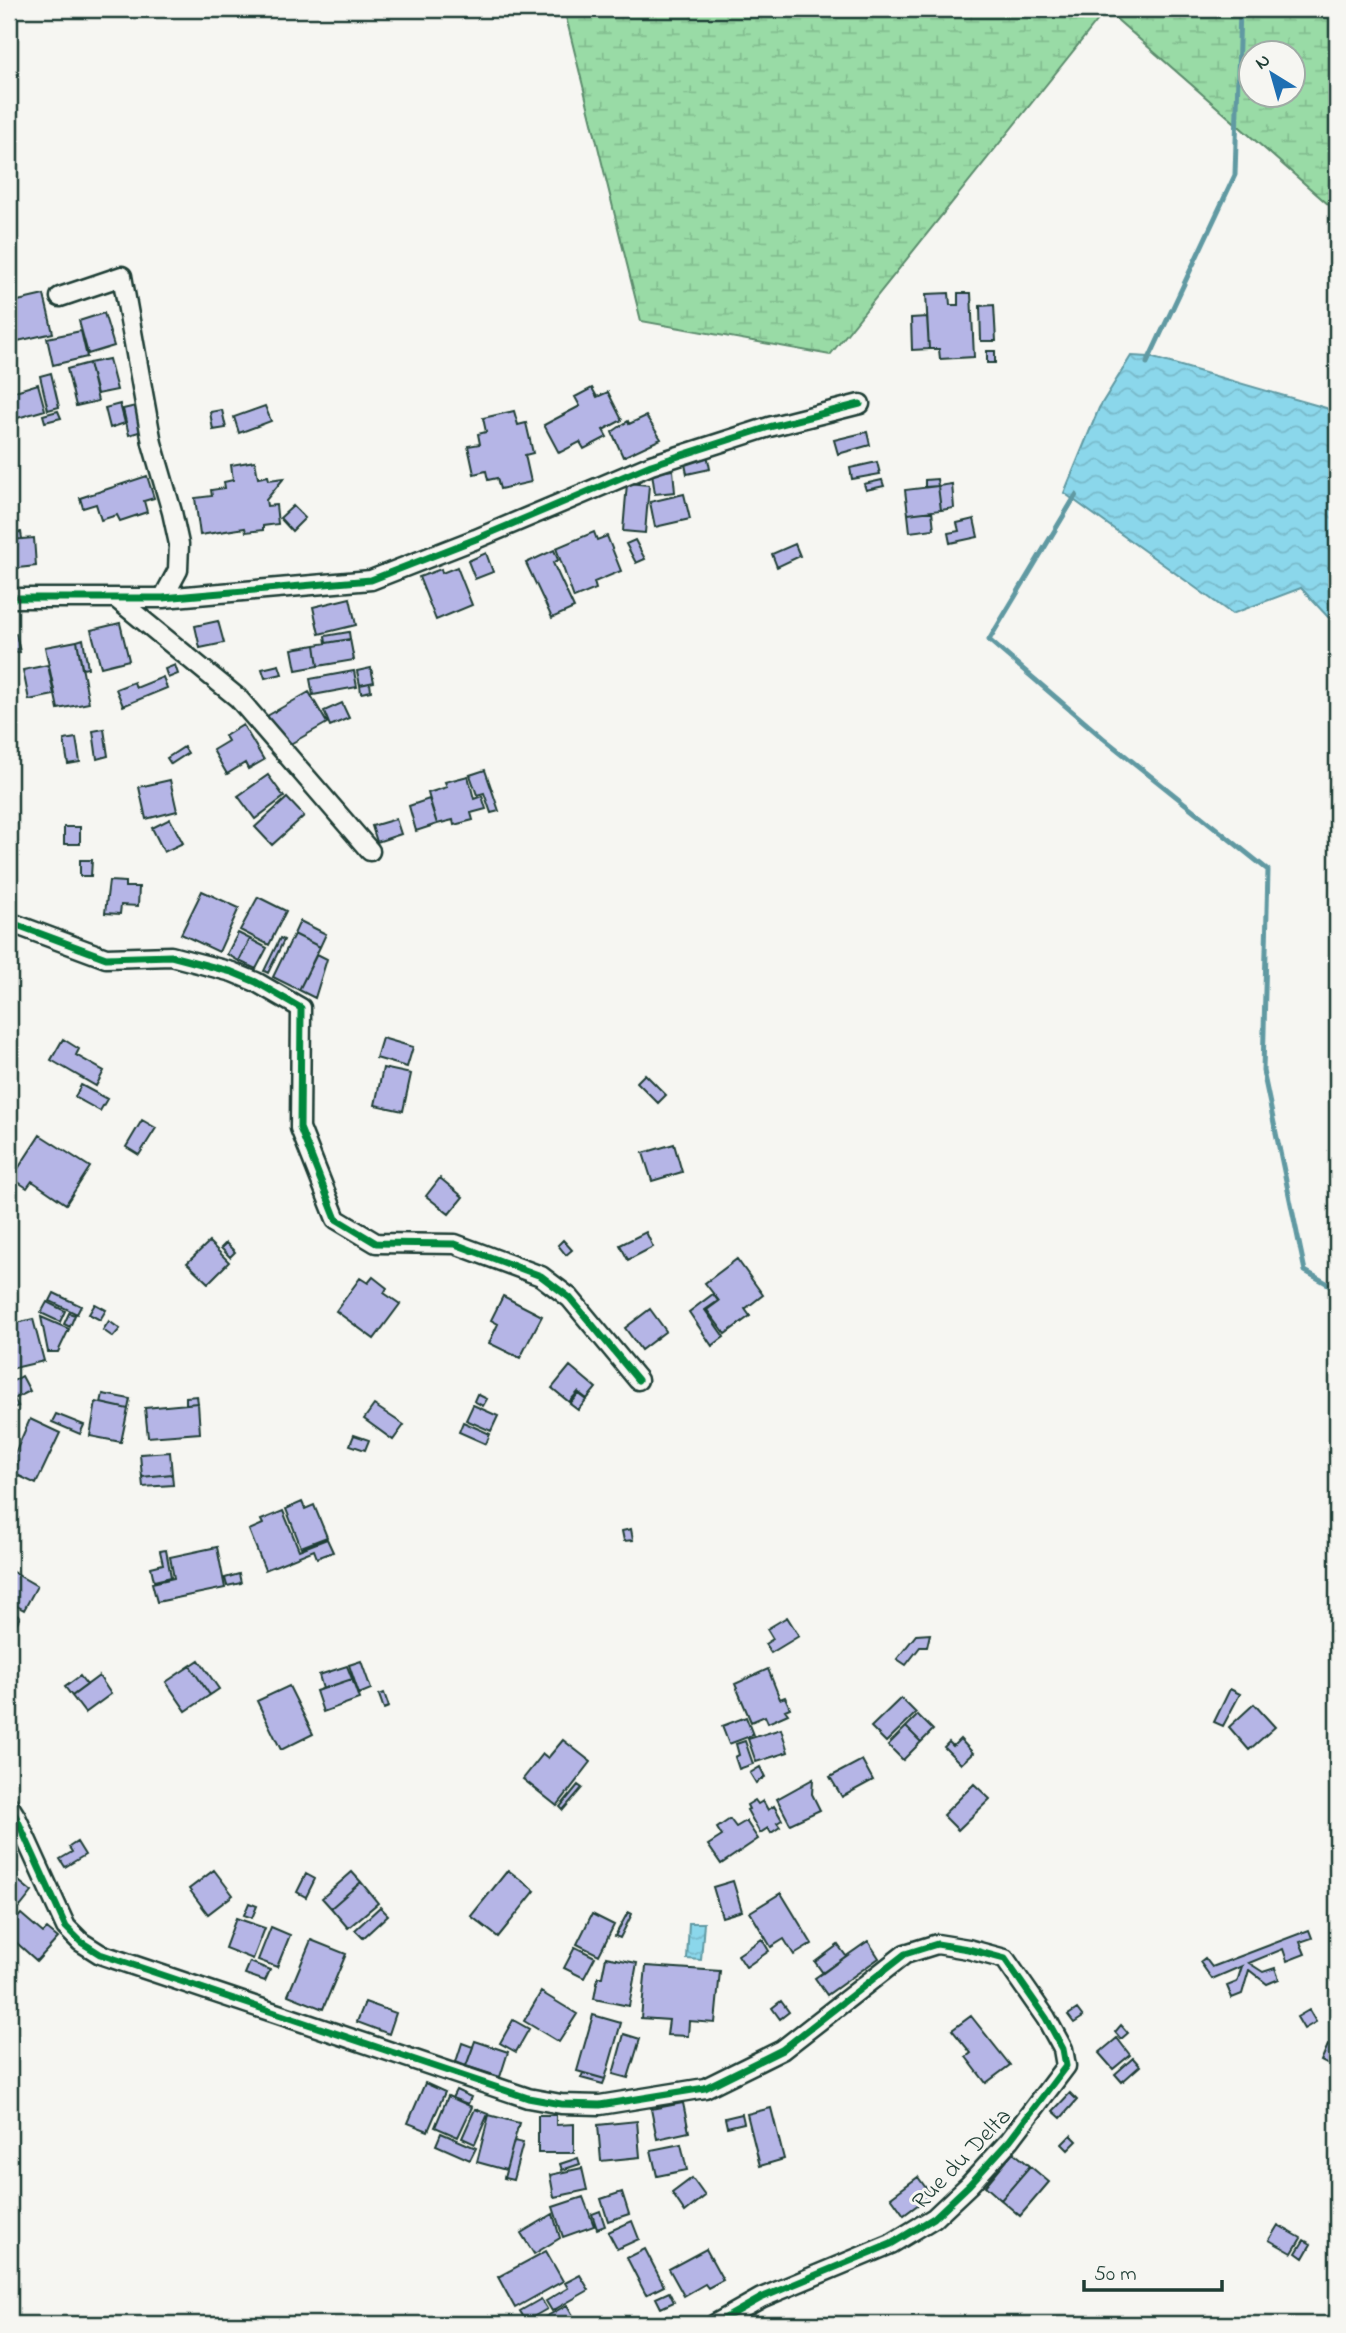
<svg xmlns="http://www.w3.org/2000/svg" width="1346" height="2333" font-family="'Indie Flower',sans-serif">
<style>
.wetland{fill:url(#wetland-marsh);stroke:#5c8c6d;stroke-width:2;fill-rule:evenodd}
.water{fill:url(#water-waves);stroke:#6099a2;stroke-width:2}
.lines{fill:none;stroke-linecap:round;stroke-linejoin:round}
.stream{stroke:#6099a2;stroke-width:5}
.building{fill:#b5b5e6;stroke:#1f3d34;stroke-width:2}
.street-casing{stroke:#1f3d34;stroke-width:23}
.street{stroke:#f6f6f2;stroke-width:18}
.cycleway-casing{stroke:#f6f6f2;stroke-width:11}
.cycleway{stroke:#00873e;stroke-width:7}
.labels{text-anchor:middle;stroke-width:6;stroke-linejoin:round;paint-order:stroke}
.street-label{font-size:24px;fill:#1f3d34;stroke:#f6f6f2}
</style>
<defs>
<pattern id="wetland-marsh" width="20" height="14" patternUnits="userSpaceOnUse" patternTransform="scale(1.75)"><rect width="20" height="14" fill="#99dba6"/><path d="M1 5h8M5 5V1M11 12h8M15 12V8" fill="none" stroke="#83bd90"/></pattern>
<pattern id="water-waves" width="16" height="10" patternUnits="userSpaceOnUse" patternTransform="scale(1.75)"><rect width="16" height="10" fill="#8bd7eb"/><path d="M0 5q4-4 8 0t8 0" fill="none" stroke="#78b9ca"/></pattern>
</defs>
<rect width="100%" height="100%" fill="#f6f6f2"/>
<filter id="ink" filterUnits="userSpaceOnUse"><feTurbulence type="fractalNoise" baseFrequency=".0143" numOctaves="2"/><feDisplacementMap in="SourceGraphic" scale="14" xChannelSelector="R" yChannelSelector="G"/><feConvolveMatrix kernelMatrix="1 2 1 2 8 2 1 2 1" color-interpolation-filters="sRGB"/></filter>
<g filter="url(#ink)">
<!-- wetland -->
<path class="wetland" d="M564,9H1337V212L1106,10L830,355L641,321ZM1252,52H1294V94H1252Z"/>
<!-- water -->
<path class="water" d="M1131,356L1150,357L1326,408L1337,415V613L1328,617L1301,588L1232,614L1064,493L1099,408Z
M689,1923H704L701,1960L687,1959Z"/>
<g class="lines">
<!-- stream -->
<path class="stream" d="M1147,363L1235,175L1240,9
M1076,495L989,640L1103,738L1268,870L1263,1071L1305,1271L1337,1289"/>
</g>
<!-- building -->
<path class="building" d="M949,293L950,305H958V293H971L974,357L940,359L939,349H929L926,294Z
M44,295L53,333L9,343V303Z
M994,305L996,341H981L980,306Z
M104,313L114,346L88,354L79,321Z
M927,317L929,349L912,350L911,318Z
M81,331L87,357L53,365L47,338Z
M987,351H995V363H987Z
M109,359L117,390L97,394L89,363Z
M89,363L98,401L76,406L67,369Z
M51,373L59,407L48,410L40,376Z
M38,384L45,410L14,419L9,393Z
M592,388L597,397L608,392L622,420L603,430L607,437L584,449L580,442L559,453L544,425L580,406L575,397Z
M120,404L125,423L110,428L105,408Z
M136,406L142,431L129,435L123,409Z
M265,406L271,421L239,433L234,417Z
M222,410L226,428L213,430L210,412Z
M58,411L61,418L45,422L43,415Z
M514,411L518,425L526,423L533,453L525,455L531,482L500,489L497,478L488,480L486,471L474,474L468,446L480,444L478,434L486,432L483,418Z
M646,416L661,439L623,457L612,432L628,421L629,424Z
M867,432L870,445L838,454L834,440Z
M707,454L710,469L687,474L684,459Z
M255,461L258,478L268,476L269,480L284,478L266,500L267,506L276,505L278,524L263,526V530L246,532L245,528L200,535L195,498L212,496L211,490L225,488L224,482L233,480L231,465Z
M877,462L880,474L852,479L850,468Z
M673,470L675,492L655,494L652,473Z
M147,476L154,498L144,501L147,512L120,521L117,515L101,520L96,504L83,508L80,498Z
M937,479L938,486L925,487V480Z
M882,480L884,486L866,490L864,484Z
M627,483L649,485L645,533L623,531Z
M952,484L954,508L941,510L938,486Z
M938,486L941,510L908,514L905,490Z
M684,494L690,519L655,527L650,502Z
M293,506L305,518L292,531L280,518Z
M932,511L934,529L910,532L908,514Z
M974,519L978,537L950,543L948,533L959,531L957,523Z
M21,532L22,539L9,540V533Z
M594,532L597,540L607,536L621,571L594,582L596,589L574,598L556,548Z
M34,538L36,566L9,569V540Z
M635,540L645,559L636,563L626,544Z
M795,544L800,556L777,567L772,554Z
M554,550L558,560L553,563L574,608L552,618L526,563Z
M486,553L493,572L475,579L468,561Z
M457,567L472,605L436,620L419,577L441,569L442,573Z
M350,598L356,625L319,634L313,607Z
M218,621L224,643L200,648L195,626Z
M120,623L129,660L101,667L91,630Z
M349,632L350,639L326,643L325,636Z
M16,634L20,652L9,653V635Z
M83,639L88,668L82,669L77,641Z
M350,639L354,660L318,666L315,645Z
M77,641L89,703L58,709L45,647Z
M315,645L318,666L296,670L292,649Z
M48,665L54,695L29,700L23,670Z
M175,665L178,674L168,678L165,669Z
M279,665L282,674L265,678L262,669Z
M371,668L374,682L360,685L357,671Z
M354,671L357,687L313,695L310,679Z
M163,677L167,688L123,706L116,689L134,682L136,688Z
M370,683L371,691L361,693L360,685Z
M309,692L327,723L285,747L267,716Z
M342,703L349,718L330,726L324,711Z
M243,725L264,760L248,769L245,763L227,774L213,750L228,741L225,736Z
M104,729L108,756L97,759L93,731Z
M76,738L80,762L68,764L64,740Z
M184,747L188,753L171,764L167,758Z
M485,770L499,811L491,813L484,793L477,795L470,775Z
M268,775L284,797L255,819L238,796Z
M468,776L474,799L482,796L486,809L471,813L473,820L454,825L453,820L437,824L428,793L447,787L445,782Z
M170,780L177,811L146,819L139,787Z
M287,798L304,816L272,845L255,827Z
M429,799L437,824L416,831L409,806Z
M170,819L183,843L164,852L152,828Z
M396,819L401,834L377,842L372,826Z
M64,827H80V844H64Z
M80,860H92L91,876H80Z
M109,881L125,882V887H139L138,906L121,905L120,914L105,913Z
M202,891L239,908L219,952L181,934Z
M258,897L286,911L269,945L240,930Z
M300,921L326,934L320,947L294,934Z
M238,933L250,939L239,961L227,954Z
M294,934L320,947L299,990L273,977Z
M280,938L284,940L268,973L264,971Z
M250,939L267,948L256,969L239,961Z
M317,954L327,959L315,998L299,990Z
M382,1038L413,1047L407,1067L376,1058Z
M63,1039L79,1049L76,1055L104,1071L96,1086L51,1060Z
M383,1068L411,1074L403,1111L375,1105Z
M645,1074L666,1095L658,1103L637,1082Z
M81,1085L107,1099L100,1111L75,1097Z
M142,1120L156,1128L139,1155L126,1147Z
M40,1135L90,1167L66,1204L32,1181L27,1188L12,1178Z
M674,1144L682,1172L652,1181L643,1153Z
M440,1178L463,1197L449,1214L426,1196Z
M646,1232L653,1247L628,1260L620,1245Z
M563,1240L572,1250L566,1255L558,1245Z
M209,1242L229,1262L208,1283L187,1263Z
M226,1243L235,1252L230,1257L221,1248Z
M737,1259L763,1295L745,1309L750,1316L725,1334L707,1310L719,1301L705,1283Z
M373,1277L387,1288L384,1293L400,1304L374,1339L336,1311L360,1278L368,1283Z
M54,1293L81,1306L77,1314L50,1301Z
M713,1294L718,1301L705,1310L724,1337L712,1346L689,1312Z
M503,1296L542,1316L520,1358L489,1343L498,1324L491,1320Z
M47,1302L65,1311L60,1322L41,1313Z
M95,1304L106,1310L100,1320L89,1314Z
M650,1309L666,1331L641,1350L625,1328Z
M69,1313L75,1315L70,1327L64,1324Z
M41,1317L69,1329L58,1352H48Z
M33,1319L44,1361L10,1369L9,1325Z
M109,1321L120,1329L113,1337L103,1330Z
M570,1366L596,1388L587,1399L578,1392L569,1402L552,1388Z
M22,1376L30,1391L14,1399L18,1406L9,1410V1383Z
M103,1394L130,1399L128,1409L101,1403Z
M477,1394L487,1399L483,1406L474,1401Z
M578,1394L586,1400L578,1410L570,1404Z
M197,1396L198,1403L186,1404V1397Z
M96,1402L128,1409L121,1442L90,1436Z
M198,1403L200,1433L148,1437L145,1408Z
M374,1405L404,1425L393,1440L364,1419Z
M473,1405L498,1416L491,1431L466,1420Z
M56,1414L84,1425L80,1434L52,1422Z
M30,1419L60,1433L36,1484L13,1473L18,1462L12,1460Z
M463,1422L490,1434L486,1444L459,1432Z
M354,1435L369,1440L365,1450L350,1445Z
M170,1452L172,1474L142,1477L140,1454Z
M172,1474L173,1485L143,1487L142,1477Z
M302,1502L305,1509L314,1505L327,1537L301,1547L286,1509Z
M283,1511L299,1550L327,1539L333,1552L317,1558L314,1550L265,1570L249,1530L263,1524L261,1520Z
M631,1529L633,1540L624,1541L622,1531Z
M217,1547L225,1588L157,1602L152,1583L174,1578L170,1557Z
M166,1550L171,1577L154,1581L151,1567L163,1564L160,1551Z
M11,1571L37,1586L24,1610L9,1602V1575Z
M239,1574L241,1583L227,1586L225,1578Z
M9,1611L20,1617L9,1638Z
M787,1617L799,1636L771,1653L765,1644L773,1639L767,1629Z
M930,1634L927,1647H920L906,1665L897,1659L916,1635Z
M199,1660L219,1689L210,1695L190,1666Z
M361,1661L371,1689L359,1694L349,1665Z
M190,1666L210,1695L186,1711L166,1682Z
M347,1666L352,1679L323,1689L319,1675Z
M768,1669L780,1699L785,1697L790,1708L785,1710L788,1714L768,1723L765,1716L751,1722L735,1684Z
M80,1676L87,1685L72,1696L65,1687Z
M99,1676L111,1694L85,1713L72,1696Z
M352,1679L359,1699L323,1712L316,1691Z
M289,1686L313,1734L281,1750L257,1701Z
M1230,1689L1240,1694L1223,1726L1214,1722Z
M384,1693L389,1707L384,1709L379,1695Z
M901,1698L916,1713L886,1742L871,1727Z
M1254,1704L1275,1727L1249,1750L1229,1727Z
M918,1715L933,1730L921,1742L906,1727Z
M746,1717L753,1735L729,1744L722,1726Z
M906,1727L921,1742L903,1760L888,1745Z
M781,1729L788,1752L756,1762L748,1739Z
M960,1739L973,1753L961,1764L944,1747L949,1742L953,1746Z
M563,1740L591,1762L557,1806L523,1779L543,1754L548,1758Z
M745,1741L753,1764L739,1769L735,1757L739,1755L736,1744Z
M862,1760L873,1780L842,1797L830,1777Z
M760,1767L765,1777L756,1783L750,1773Z
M813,1779L812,1794L820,1810L790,1824L777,1799Z
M974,1784L990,1799L958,1830L943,1815Z
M578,1785L582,1788L563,1810L560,1807Z
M755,1800L758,1804L763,1801L768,1810L774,1806L782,1820L777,1823L780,1827L771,1833L768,1828L760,1833L747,1810L749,1809L747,1805Z
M730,1819L736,1827L746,1821L758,1839L721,1864L708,1845L722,1836L717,1828Z
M77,1842L85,1855L65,1867L60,1859L72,1852L69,1847Z
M214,1870L233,1895L208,1914L189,1889Z
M508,1870L535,1891L498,1937L471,1916Z
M352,1872L361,1882L331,1908L322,1898Z
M9,1873L32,1892L20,1907L9,1898Z
M306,1874L315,1879L306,1897L297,1892Z
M733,1881L742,1911L722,1917L713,1887Z
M361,1882L378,1903L348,1928L331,1908Z
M781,1893L812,1944L794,1955L784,1939L771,1947L750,1912Z
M249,1903L257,1906L252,1918L244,1915Z
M380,1907L388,1915L363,1938L355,1930Z
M628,1912L632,1914L620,1938L615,1936Z
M21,1914L43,1933L47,1929L58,1938L37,1961L9,1936V1928Z
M592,1914L614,1925L599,1955L577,1944Z
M236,1918L265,1928L253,1959L225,1948Z
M271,1927L290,1935L277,1967L258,1960Z
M1309,1930L1312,1938L1300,1942L1305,1954L1287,1961L1283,1949L1249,1963L1263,1972L1275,1968L1279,1979L1267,1984L1249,1970L1242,1994L1232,1998L1227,1986L1237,1982L1242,1966L1212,1979L1200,1962L1205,1958L1212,1967Z
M762,1939L769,1951L746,1967L738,1955Z
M311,1940L346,1954L323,2009L288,1995Z
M868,1941L879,1958L827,1995L815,1978Z
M838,1945L846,1956L823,1973L815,1962Z
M575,1947L595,1957L584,1978L564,1968Z
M606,1957L637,1963L629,2006L594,1999L598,1977H602Z
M250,1962L270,1970L265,1981L245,1974Z
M646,1966L720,1971L715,2023L689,2021L688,2036L667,2035L669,2020L641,2018Z
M541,1992L577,2014L559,2042L524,2021Z
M781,2001L789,2012L780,2019L772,2008Z
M365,2002L396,2013L389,2034L357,2022Z
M1077,2009L1083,2017L1074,2023L1068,2015Z
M1309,2010L1316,2022L1304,2029L1297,2017Z
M593,2015L621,2023L605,2079L577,2071Z
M971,2016L1010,2065L986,2083L966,2057L971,2053L952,2030Z
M513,2020L529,2029L516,2052L500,2043Z
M1121,2025L1128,2033L1121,2039L1115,2032Z
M624,2034L640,2039L628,2078L613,2074Z
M1117,2038L1130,2055L1113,2069L1099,2053Z
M475,2041L508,2052L500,2077L466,2066Z
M462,2043L473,2047L466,2066L456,2062Z
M1328,2045L1337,2050V2062L1335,2068L1321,2061Z
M1133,2058L1140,2066L1122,2082L1115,2074Z
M583,2073L605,2079L603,2084L581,2078Z
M425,2083L445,2092L428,2131L408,2123Z
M456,2090L471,2097L468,2104L452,2098Z
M1070,2093L1077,2100L1061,2118L1053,2111Z
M448,2096L472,2107L458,2137L435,2127Z
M683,2103L689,2132L657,2139L651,2109Z
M771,2108L784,2159L760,2166L747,2114Z
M475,2109L488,2114L475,2144L462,2138Z
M742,2114L744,2123L727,2127L725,2118Z
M489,2115L519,2123L506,2170L477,2162Z
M538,2115H556V2125L574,2124V2153H538Z
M637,2121L640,2157L601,2161L598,2125Z
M441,2133L476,2148L470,2160L436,2145Z
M1071,2135L1077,2141L1068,2150L1062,2144Z
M514,2141L523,2143L513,2180L504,2178Z
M681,2144L687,2170L657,2176L651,2150Z
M1013,2152L1030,2166L1001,2200L985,2186Z
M578,2158L580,2164L562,2170L560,2164Z
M1030,2166L1049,2182L1020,2216L1001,2200Z
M582,2168L587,2190L554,2197L550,2175Z
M918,2177L931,2195L904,2215L891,2197Z
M692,2178L705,2196L685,2212L672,2193Z
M622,2192L629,2214L608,2221L601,2199Z
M583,2197L594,2226L563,2237L553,2207Z
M600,2211L605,2226L597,2229L592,2214Z
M553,2214L560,2238L534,2254L521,2233Z
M632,2221L639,2239L617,2249L608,2232Z
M1278,2225L1301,2238L1292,2253L1269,2240Z
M1304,2240L1311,2244L1303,2258L1296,2253Z
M645,2249L664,2286L646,2295L627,2258Z
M706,2249L723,2280L708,2288L705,2284L684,2296L669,2269Z
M546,2251L563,2281L515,2308L498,2277Z
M580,2275L589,2290L552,2311L546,2301L568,2288L565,2283Z
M669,2292L674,2302L661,2308L656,2298Z
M541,2299L547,2309L526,2321L520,2311Z
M567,2305L578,2324H533Z"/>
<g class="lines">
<defs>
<path id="street" d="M60,297L122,276L152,443L172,512L179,544L178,570L163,598
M9,598H163L371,580L476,539L651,465L769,427L860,404
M117,599L238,698L370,851
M9,922L106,958L171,956L232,972L256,982L301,1008L300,1128L336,1219L376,1243L455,1244L541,1276L570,1298L638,1380
M9,1806L16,1817L66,1927L81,1942L100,1954L528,2098L561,2104L600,2105L705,2088L782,2050L905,1954L937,1944L968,1949L1005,1959L1046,2018L1063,2049L1066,2066L1010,2140L969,2185L934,2218L891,2244L761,2298L715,2324"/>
</defs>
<!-- street casing -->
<use href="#street" class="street-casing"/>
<!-- street -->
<use href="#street" class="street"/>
<defs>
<path id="cycleway" d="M9,598H163L371,580L476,539L651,465L769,427L860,404
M9,922L106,958L171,956L232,972L256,982L301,1008L300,1128L336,1219L376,1243L455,1244L541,1276L570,1298L638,1380
M9,1806L16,1817L66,1927L81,1942L100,1954L528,2098L561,2104L600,2105L705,2088L782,2050L905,1954L937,1944L968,1949L1005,1959L1046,2018L1063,2049L1066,2066L1010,2140L969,2185L934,2218L891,2244L761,2298L715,2324"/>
</defs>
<!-- cycleway casing -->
<use href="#cycleway" class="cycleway-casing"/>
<!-- cycleway -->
<use href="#cycleway" class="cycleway"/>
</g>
</g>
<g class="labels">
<!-- street labels -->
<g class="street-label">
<text transform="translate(961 2158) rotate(-46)" y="8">Rue du Delta</text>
</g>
</g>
<!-- margin -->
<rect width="1346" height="2333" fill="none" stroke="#f6f6f2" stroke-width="35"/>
<rect x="18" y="18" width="1311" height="2298" fill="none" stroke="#1f3d34" stroke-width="2.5" filter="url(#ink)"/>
<!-- north arrow -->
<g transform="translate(1272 74) rotate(323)"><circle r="33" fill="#f6f6f2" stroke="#a0aca6" stroke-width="2"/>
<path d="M0-5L12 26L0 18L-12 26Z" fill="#1f6fb2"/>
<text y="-10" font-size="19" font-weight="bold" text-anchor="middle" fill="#1f3d34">N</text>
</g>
<!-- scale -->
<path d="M1084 2280v10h138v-10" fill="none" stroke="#1f3d34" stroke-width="3.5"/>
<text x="1094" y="2280" font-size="21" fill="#1f3d34" stroke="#f6f6f2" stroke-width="5" paint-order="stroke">50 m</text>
</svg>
